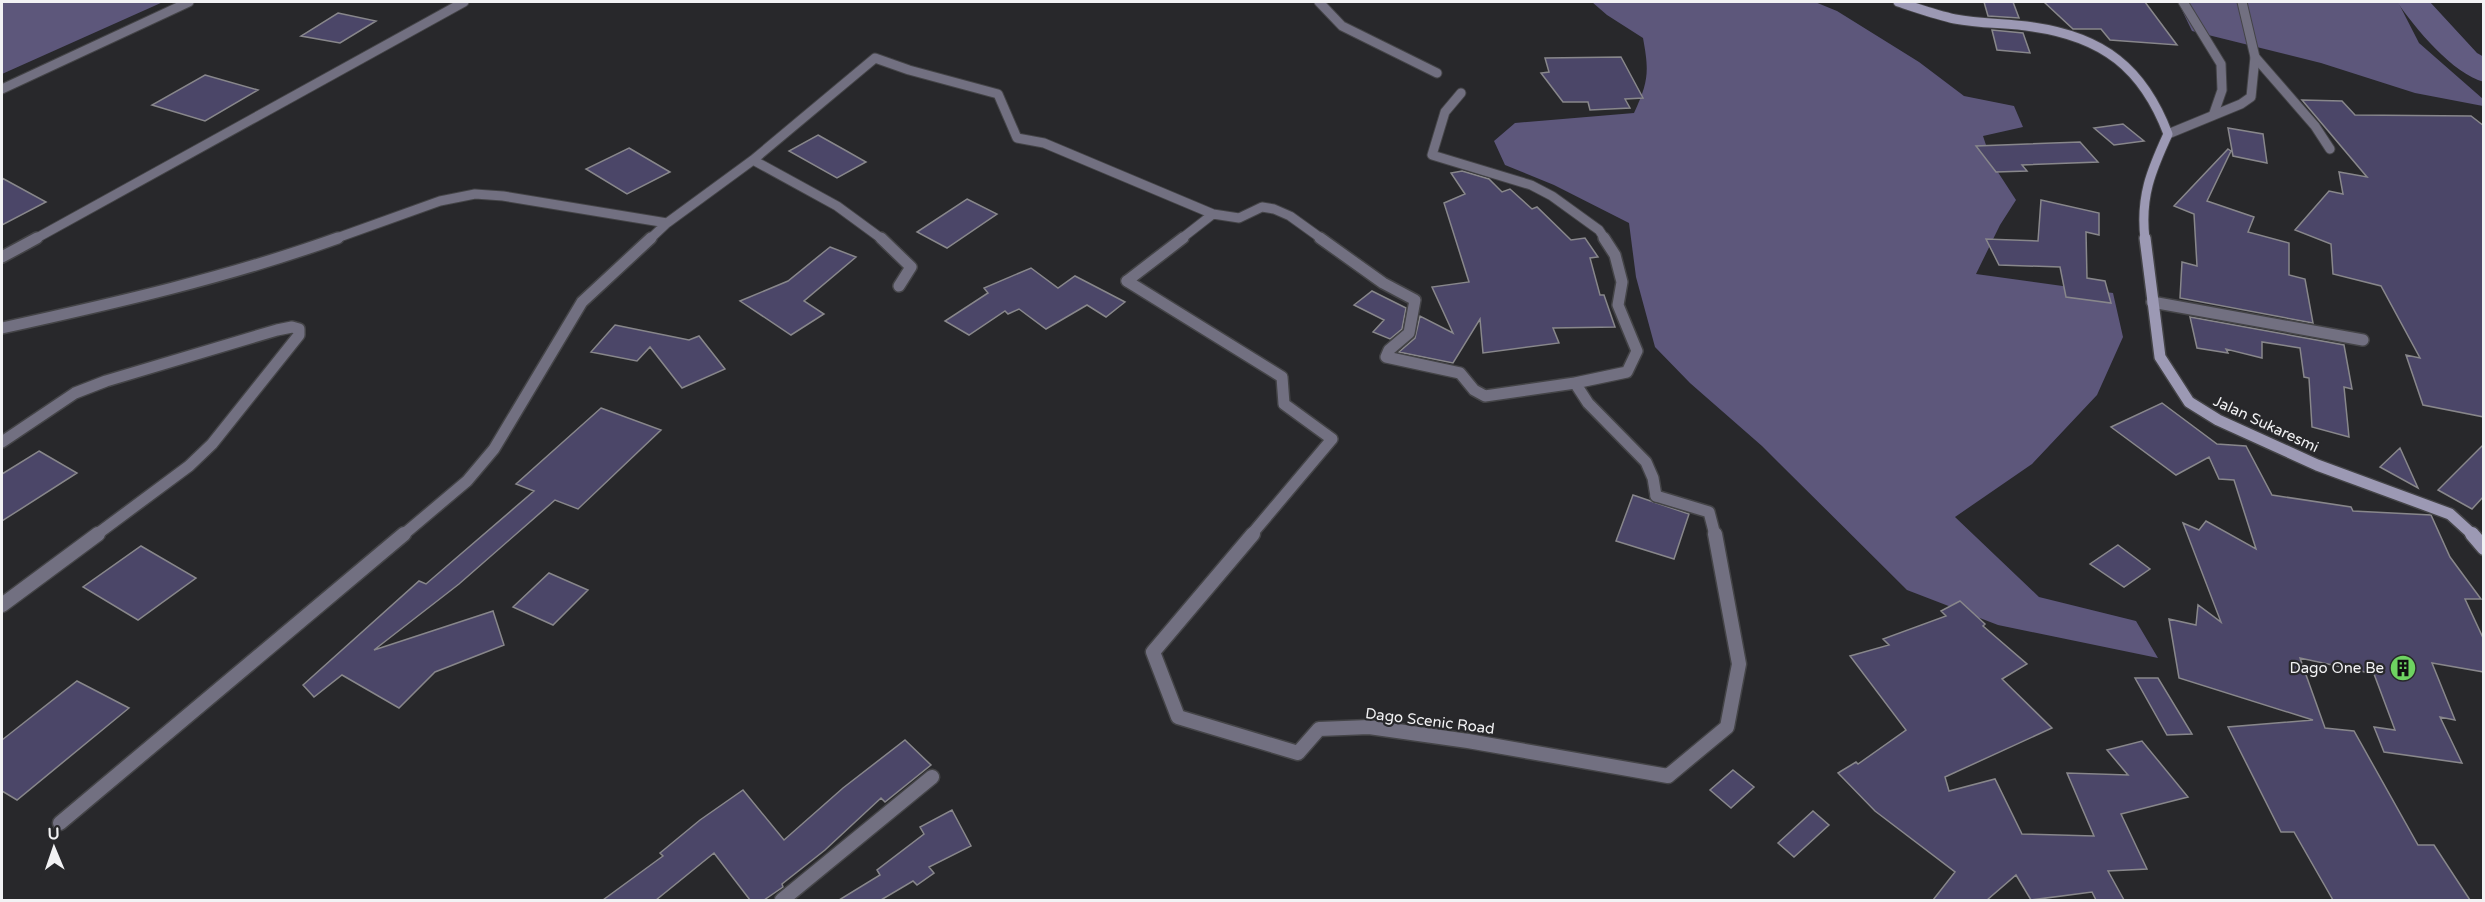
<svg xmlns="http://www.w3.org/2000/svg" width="2485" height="902" font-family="'Varela Round',sans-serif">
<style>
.forest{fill:#5d577b}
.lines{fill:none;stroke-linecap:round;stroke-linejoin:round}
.river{fill:#625c81;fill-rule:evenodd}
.building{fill:#4b4668;stroke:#88878b;stroke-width:1.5}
.minor-far2-casing{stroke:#444447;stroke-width:11}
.minor-far1-casing{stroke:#444447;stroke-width:14}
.minor-casing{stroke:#444447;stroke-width:17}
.tertiary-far2-casing{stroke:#444447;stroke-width:11}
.tertiary-far1-casing{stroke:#444447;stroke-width:14}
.tertiary-casing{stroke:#444447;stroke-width:17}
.secondary-far2-casing{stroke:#444447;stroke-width:11}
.secondary-far1-casing{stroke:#444447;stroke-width:14}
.secondary-casing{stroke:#444447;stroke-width:17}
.minor-far2{stroke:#727081;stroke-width:9}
.minor-far1{stroke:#727081;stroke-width:11}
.minor{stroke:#727081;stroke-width:14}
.tertiary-far2{stroke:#727081;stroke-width:9}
.tertiary-far1{stroke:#727081;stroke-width:11}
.tertiary{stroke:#727081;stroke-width:14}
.secondary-far2{stroke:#9c99b4;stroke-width:9}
.secondary-far1{stroke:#9c99b4;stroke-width:11}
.secondary{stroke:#9c99b4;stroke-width:14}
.labels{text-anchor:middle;stroke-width:4.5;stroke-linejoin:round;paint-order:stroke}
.street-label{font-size:15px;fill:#f2f2f4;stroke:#28282b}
.poi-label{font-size:15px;fill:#f2f2f4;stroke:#28282b;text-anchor:end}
</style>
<rect width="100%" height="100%" fill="#28282b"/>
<!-- forest -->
<path class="forest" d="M2,2H163L2,74Z
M1592,2H1815L1837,11L1919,62L1964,96L2014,106L2023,127L1983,136L1992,163L2016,200L2000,225L1976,274L2113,293L2123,337L2097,395L2032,464L1955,517L2039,597L2136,621L2158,658L1998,625L1907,590L1762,446L1690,383L1655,347L1636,277L1629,223L1554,185L1505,165L1494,141L1515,123L1634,113C1649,81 1649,71 1643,38L1607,15Z
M2178,2H2398L2419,43L2483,99V106L2415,93L2321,63L2192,31Z"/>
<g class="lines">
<!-- river -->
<path class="river" d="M2397,2H2430L2477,53L2484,57V82C2453,74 2415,28 2397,2Z"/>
</g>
<!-- building -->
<path class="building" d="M1984,2H2013L2019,18L1988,16Z
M2044,2H2145L2177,45L2110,40L2101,29H2073Z
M338,13L376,21L340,43L301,36Z
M1992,30L2023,33L2030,53L1997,50Z
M1621,57L1643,98L1625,99L1630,108L1590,110L1588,102H1563L1541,73L1549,72L1545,58Z
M205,75L258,90L205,121L152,105Z
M2302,100L2342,101L2355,115L2471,116L2484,126V417L2423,405L2406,355L2420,358L2381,286L2333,274L2331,244L2295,230L2329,191L2343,194L2339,172L2367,177Z
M2123,124L2144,141L2114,145L2094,128Z
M2228,128L2263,134L2267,163L2233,156Z
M818,135L843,149L866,162L837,178L789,151Z
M2080,142L2098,162L2022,165L2027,171L1996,172L1976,146Z
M629,148L670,172L627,194L586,169Z
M2228,149L2231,151L2207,201L2254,217L2248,232L2289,243V275L2305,279L2313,323L2180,298L2182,262L2197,266L2194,214L2174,206Z
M1462,171L1489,179L1502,192L1510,189L1532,209L1537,207L1571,240L1585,238L1598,257L1590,258L1600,295H1604L1615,327L1553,328L1559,343L1483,353L1480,319L1453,363L1399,352L1415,338L1420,316L1453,333L1432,287L1469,282L1444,203L1465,194L1451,173Z
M2,178L46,202L2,225Z
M967,199L997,214L947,248L917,232Z
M2041,200L2099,213V235L2086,232L2087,278L2105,281L2111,303L2066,297L2060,267L1999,265L1986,239L2038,241Z
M830,247L856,257L804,301L824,314L791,335L740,301L788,281Z
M1031,268L1058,288L1075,276L1125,302L1106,317L1087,305L1046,329L1019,309L1008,314L1005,311L969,335L945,321L988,293L984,288Z
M1372,291L1406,308L1402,329L1390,339L1373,332L1384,320L1354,305Z
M2190,317L2344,345L2352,389L2344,387L2349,437L2312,427L2309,378L2304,377L2300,348L2262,342V358L2226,349L2228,353L2197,348Z
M615,325L689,340L699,336L725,369L682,388L650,347L637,361L591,352Z
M2162,403L2217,444L2246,446L2272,495L2351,507L2353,511L2431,515L2450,557L2481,599H2465L2484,640V672L2432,663L2455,720L2440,717L2462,763L2384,752L2374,727L2395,730L2374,674L2300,658L2325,728L2354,731L2418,845H2434L2470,900H2333L2294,832H2281L2228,727L2313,720L2179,678L2169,619L2196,625L2198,605L2221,622L2183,523L2199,530L2206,521L2256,549L2234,480L2219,479L2209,457L2176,475L2111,427Z
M601,408L661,430L578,509L555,500L459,584L374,650L493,611L504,645L435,672L399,708L342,675L314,697L303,685L419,581L426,584L534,491L516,484Z
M2484,444V496L2472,509L2438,490Z
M2400,448L2418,488L2380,467Z
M39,451L77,473L2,521V474Z
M1633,495L1689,514L1674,559L1616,541Z
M2118,545L2150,569L2124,587L2090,564Z
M141,546L196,578L138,620L83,587Z
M549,573L588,590L553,625L513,607Z
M1960,601L1985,624L1983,626L2027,664L2002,679L2052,728L1945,777L1949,791L1995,779L2022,834L2094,836L2067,773L2128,775L2107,750L2142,741L2188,797L2121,814L2147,869L2108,871L2124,900H2096L2092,892L2031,900L2016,875L1987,900H1933L1955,872L1875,811L1838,773L1856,762L1858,764L1906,730L1850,656L1889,645L1883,639L1946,616L1941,611Z
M2135,678H2158L2192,734L2167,735Z
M77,681L129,708L17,800L2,791V740Z
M905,740L931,765L885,802L881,798L825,850L782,884L783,887L764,900H750L714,853L656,900H603L663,856L660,853L700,820L743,790L784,840L843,788Z
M1733,770L1754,787L1731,808L1710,790Z
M952,810L971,846L929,867L934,873L917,885L913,881L881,900H839L880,875L877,870L924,834L920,827Z
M1813,811L1829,825L1794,857L1778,843Z"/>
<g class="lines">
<defs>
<path id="minor-far2" d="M1319,2L1342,26L1437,73
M2183,2L2221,64L2222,90L2214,113
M2255,57L2315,126L2330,149
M1461,93L1445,112L1432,155L1531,185L1552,196L1599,230L1605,239
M753,160L837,206L882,239
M667,223L753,160L875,58L909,70L998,94L1017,138L1044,143L1213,214L1239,218L1262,207L1274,209L1290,216L1322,239
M35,239L464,2
M334,239L440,201L475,194L503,196L667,223L650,239
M1181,239L1213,214"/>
<path id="minor-far1" d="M881,238L911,267L899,286
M1320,238L1383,283L1415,300L1409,333L1389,350L1386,357L1460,373L1474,390L1485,396L1575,383L1588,403L1646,462L1653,478L1656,496
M2,257L37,238
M1127,281L1183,238
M2152,302L2363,340
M2,328C116,303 229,277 338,238
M1575,383L1627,372L1637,351L1618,305L1622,282L1615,255L1604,238
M2,442L75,393L106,381L277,330L292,327L299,329V335L212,444L189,466L96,535
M403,535L467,481L494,449L582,302L651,238"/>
<path id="minor" d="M2,605L98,534
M60,823L404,534
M782,900L932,777"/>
<path id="tertiary-far2" d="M2,89L189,2
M2168,134L2241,104L2251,97L2255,57L2242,2"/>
<path id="tertiary-far1" d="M1127,281L1282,377L1284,404L1332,439L1251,535
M1656,496L1709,512L1715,535"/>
<path id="tertiary" d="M1253,534L1153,652L1178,717L1298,753L1319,729L1369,727L1468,741L1668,776L1727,727L1739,664L1715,534"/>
<path id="secondary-far2" d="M1898,2C1917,8 1936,15 1955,19C1981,24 2007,23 2033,27C2103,37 2143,68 2168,134C2151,171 2140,197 2145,239"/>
<path id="secondary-far1" d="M2145,238L2160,357L2189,402L2218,420L2317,465L2450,514L2473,535"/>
<path id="secondary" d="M2472,534L2484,548"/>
</defs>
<!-- minor-far2 casing -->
<use href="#minor-far2" class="minor-far2-casing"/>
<!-- minor-far1 casing -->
<use href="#minor-far1" class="minor-far1-casing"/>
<!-- minor casing -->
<use href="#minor" class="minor-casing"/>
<!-- tertiary-far2 casing -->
<use href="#tertiary-far2" class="tertiary-far2-casing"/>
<!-- tertiary-far1 casing -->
<use href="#tertiary-far1" class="tertiary-far1-casing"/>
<!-- tertiary casing -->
<use href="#tertiary" class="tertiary-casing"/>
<!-- secondary-far2 casing -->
<use href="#secondary-far2" class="secondary-far2-casing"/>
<!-- secondary-far1 casing -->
<use href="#secondary-far1" class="secondary-far1-casing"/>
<!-- secondary casing -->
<use href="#secondary" class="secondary-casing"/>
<!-- minor-far2 -->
<use href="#minor-far2" class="minor-far2"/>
<!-- minor-far1 -->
<use href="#minor-far1" class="minor-far1"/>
<!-- minor -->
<use href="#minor" class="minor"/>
<!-- tertiary-far2 -->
<use href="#tertiary-far2" class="tertiary-far2"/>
<!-- tertiary-far1 -->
<use href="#tertiary-far1" class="tertiary-far1"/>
<!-- tertiary -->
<use href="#tertiary" class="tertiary"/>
<!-- secondary-far2 -->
<use href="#secondary-far2" class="secondary-far2"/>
<!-- secondary-far1 -->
<use href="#secondary-far1" class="secondary-far1"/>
<!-- secondary -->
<use href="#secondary" class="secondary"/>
</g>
<!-- icons -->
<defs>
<symbol id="building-disc" viewBox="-11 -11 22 22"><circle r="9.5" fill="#6ed361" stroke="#28282b"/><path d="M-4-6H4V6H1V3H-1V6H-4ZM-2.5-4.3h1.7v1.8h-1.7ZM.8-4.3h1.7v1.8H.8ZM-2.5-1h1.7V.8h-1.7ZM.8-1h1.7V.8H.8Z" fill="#111"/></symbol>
</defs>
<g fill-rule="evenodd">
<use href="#building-disc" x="2388" y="653" width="30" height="30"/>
</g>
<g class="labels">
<!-- street labels -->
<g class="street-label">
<text transform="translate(2266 424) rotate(25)" y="5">Jalan Sukaresmi</text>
<text transform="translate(1430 721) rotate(7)" y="5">Dago Scenic Road</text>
</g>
<!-- poi labels -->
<g class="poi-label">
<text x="2384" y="673">Dago One Be</text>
</g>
</g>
<!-- border -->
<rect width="2485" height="902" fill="none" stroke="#f2f2f4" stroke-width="6"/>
<!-- north arrow -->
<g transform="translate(54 848) rotate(358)" stroke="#28282b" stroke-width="4.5" paint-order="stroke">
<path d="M0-4.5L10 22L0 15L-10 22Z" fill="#f2f2f4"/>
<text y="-9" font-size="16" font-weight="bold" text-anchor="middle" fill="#f2f2f4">U</text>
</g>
</svg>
